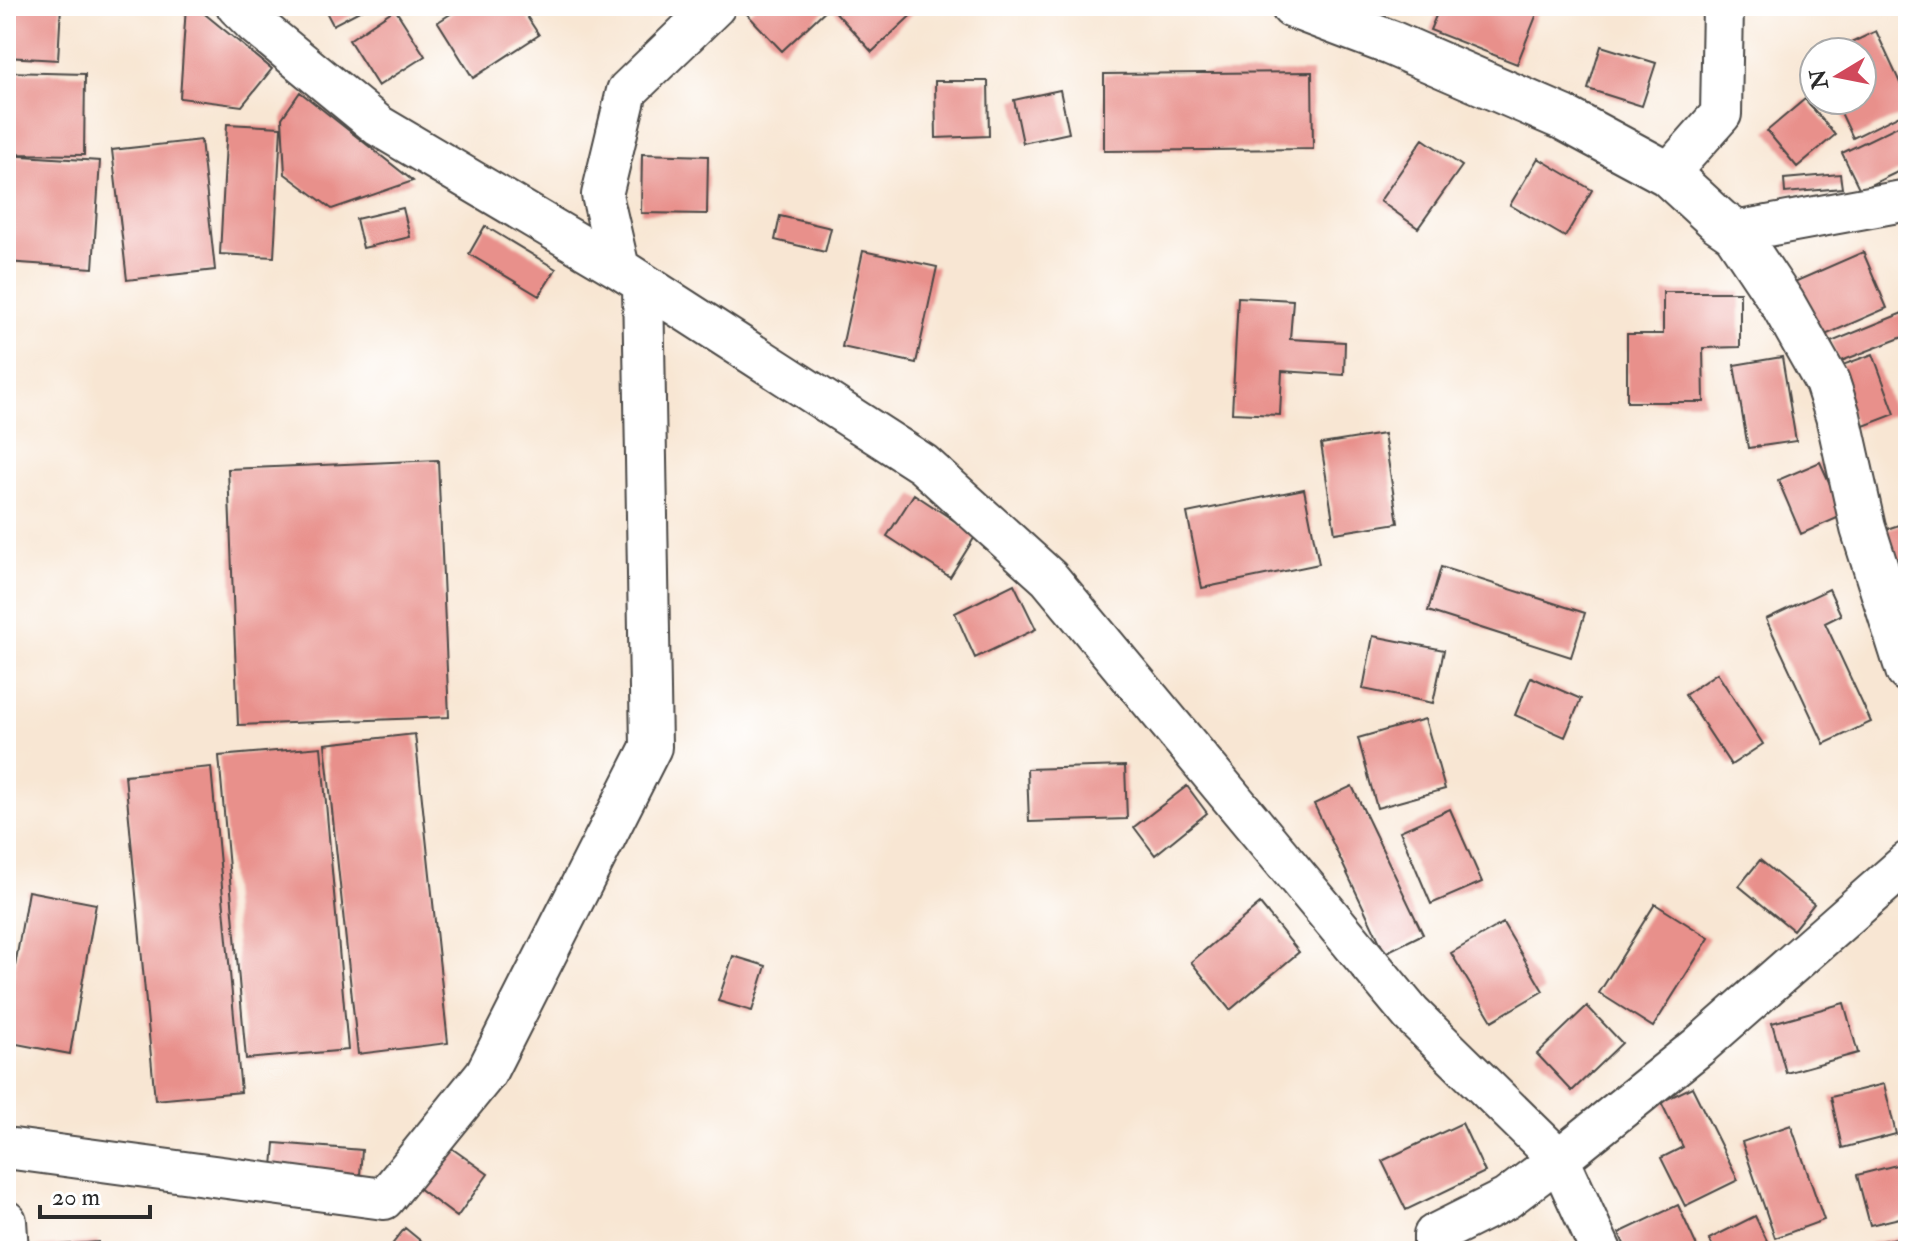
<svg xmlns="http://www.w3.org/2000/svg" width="1914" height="1257" font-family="'IM FELL Double Pica',serif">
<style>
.building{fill:#e8908b}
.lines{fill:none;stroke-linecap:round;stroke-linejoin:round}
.street-casing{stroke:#4a4744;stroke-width:44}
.secondary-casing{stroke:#4a4744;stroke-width:48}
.street{stroke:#fff;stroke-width:40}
.secondary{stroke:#fff;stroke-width:44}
</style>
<rect width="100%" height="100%" fill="#fff"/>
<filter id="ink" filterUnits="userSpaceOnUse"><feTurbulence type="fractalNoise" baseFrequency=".0125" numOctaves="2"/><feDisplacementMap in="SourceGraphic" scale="16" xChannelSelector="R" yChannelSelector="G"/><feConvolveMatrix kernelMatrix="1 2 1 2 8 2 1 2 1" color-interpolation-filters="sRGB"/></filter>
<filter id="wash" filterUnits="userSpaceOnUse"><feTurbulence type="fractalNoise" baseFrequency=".006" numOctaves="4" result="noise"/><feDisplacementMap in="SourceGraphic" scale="32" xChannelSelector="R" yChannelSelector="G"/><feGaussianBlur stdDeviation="1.8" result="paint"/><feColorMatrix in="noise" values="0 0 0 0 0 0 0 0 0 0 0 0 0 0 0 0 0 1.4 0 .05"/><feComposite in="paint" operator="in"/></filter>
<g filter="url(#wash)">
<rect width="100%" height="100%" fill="#f8e6d3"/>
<g id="blocks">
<!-- building -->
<path class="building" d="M6,6H61L58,60L6,57Z
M186,6H195L272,69L242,106L180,98Z
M323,6H369L333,25Z
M463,6H520L539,35L473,78L438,22Z
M756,6H921L872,52L830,6L782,51L747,14Z
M1440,6H1540L1517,64L1430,30Z
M395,9L425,56L378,86L349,40Z
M1876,31L1908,100V111L1853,138L1835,100H1862V52H1832Z
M1601,46L1656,63L1642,106L1588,89Z
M6,72L85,74L84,155L6,154Z
M1312,72L1313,149L1104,151V74Z
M935,81H988L989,136L936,138Z
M1060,90L1069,133L1023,143L1014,100Z
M300,92L413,181L332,209L285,174L282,118Z
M1805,99L1835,135L1797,167L1767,131Z
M1908,121V167L1860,190L1842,153Z
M227,124L281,127L274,257L220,254Z
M1423,139L1462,166L1418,228L1380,201Z
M201,140L215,270L127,280L112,150Z
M642,154L708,156L707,214L641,213Z
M6,155L100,161L93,268L6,262Z
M1538,158L1592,190L1565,237L1510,205Z
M1840,174L1842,188L1785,193L1784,179Z
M403,208L410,237L363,248L356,219Z
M780,216L831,228L825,252L775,240Z
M485,226L556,269L539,296L469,254Z
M1908,230V254H1907L1901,231Z
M863,251L937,267L916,363L842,347Z
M1863,252L1887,308L1816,339L1792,283Z
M1663,292H1740V347L1703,348L1704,402H1627V334H1663Z
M1238,297L1293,300L1290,339L1345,342L1344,375L1282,371L1280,415L1232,413Z
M1905,312L1908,335L1839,362L1831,342Z
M1873,354L1895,414L1856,429L1834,368Z
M1782,357L1796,441L1748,448L1734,365Z
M1384,434L1398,523L1335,533L1321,444Z
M438,460L449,717L238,725L228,469Z
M1820,462L1844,515L1801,534L1778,480Z
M1304,489L1319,564L1202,588L1187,513Z
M914,494L976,535L950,577L887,536Z
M1908,522V571L1899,574L1884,530Z
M1441,567L1585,613L1571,657L1428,611Z
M1014,584L1036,629L975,658L955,613Z
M1829,589L1841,615L1825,623L1871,722L1824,744L1766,619Z
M1373,636L1444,650L1433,703L1363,689Z
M1717,673L1763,744L1731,765L1685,695Z
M1531,677L1581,699L1565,737L1515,715Z
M1425,719L1445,789L1377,808L1358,738Z
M415,734L448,1043L358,1054L325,744Z
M321,747L348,1050L246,1059L219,756Z
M1125,766L1127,819L1029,822L1027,769Z
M211,767L241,1092L155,1100L125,775Z
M1187,786L1207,813L1155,855L1134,827Z
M1352,786L1423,934L1385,953L1314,804Z
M1450,809L1482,882L1431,904L1400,831Z
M1760,860L1814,904L1793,930L1739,886Z
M28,891L96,904L70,1054L6,1042V1018Z
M1260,904L1299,952L1230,1010L1191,962Z
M1655,904L1709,938L1653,1027L1599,993Z
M1503,923L1543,991L1492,1021L1451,953Z
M733,956L766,966L752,1011L718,1001Z
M1844,1003L1858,1053L1786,1073L1772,1023Z
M1587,1006L1622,1043L1572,1091L1537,1054Z
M1884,1084L1896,1134L1842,1148L1831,1097Z
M1692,1087L1738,1180L1685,1206L1661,1158L1683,1147L1661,1102Z
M1462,1123L1485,1172L1406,1210L1382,1161Z
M1791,1125L1824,1220L1775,1238L1742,1142Z
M440,1140L488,1174L457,1217L410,1182Z
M275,1143L362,1150L359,1187L272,1179Z
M1908,1162V1216L1870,1225L1857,1175Z
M1678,1205L1699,1251H1627L1619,1233Z
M1755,1216L1772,1251H1715L1709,1239Z
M405,1228L433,1251H387Z
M1908,1236V1251H1871L1870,1243Z
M98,1242V1251H37L36,1247Z
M1556,1243L1557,1251H1520V1249Z"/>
</g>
</g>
<g filter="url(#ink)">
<use href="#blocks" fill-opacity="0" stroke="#4a4744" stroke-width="2"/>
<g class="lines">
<defs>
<path id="street" d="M237,6L256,25L379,126L619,268
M715,6L627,91L602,195L619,268L923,464L1049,578L1411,1014L1559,1159L1601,1251
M1668,174L1721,114L1723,6
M1735,232L1908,200
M6,1148L384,1199L486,1073L651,747L643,285
M6,1221L8,1251
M1434,1251V1235L1506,1199L1559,1159L1698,1047L1908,862"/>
<path id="secondary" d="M1293,6L1391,43L1564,118L1668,174L1719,221L1735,232L1783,304L1827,382L1838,416L1863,528L1908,670"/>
</defs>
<!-- street casing -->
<use href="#street" class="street-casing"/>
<!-- secondary casing -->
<use href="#secondary" class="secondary-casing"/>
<!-- street -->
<use href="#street" class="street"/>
<!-- secondary -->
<use href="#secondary" class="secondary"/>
</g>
</g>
<!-- margin -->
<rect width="1914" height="1257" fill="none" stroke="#fff" stroke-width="32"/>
<!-- north arrow -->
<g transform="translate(1838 76) rotate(260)"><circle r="38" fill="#ffffff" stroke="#aaaaaa" stroke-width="2"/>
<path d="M0-6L14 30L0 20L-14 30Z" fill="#d1495b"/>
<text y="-12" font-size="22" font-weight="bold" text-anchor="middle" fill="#2b2b2b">N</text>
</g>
<!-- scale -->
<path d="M40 1205v12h110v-12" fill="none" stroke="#2b2b2b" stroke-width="4"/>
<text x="52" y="1205" font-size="24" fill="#2b2b2b" stroke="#ffffff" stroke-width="6" paint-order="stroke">20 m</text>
</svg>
